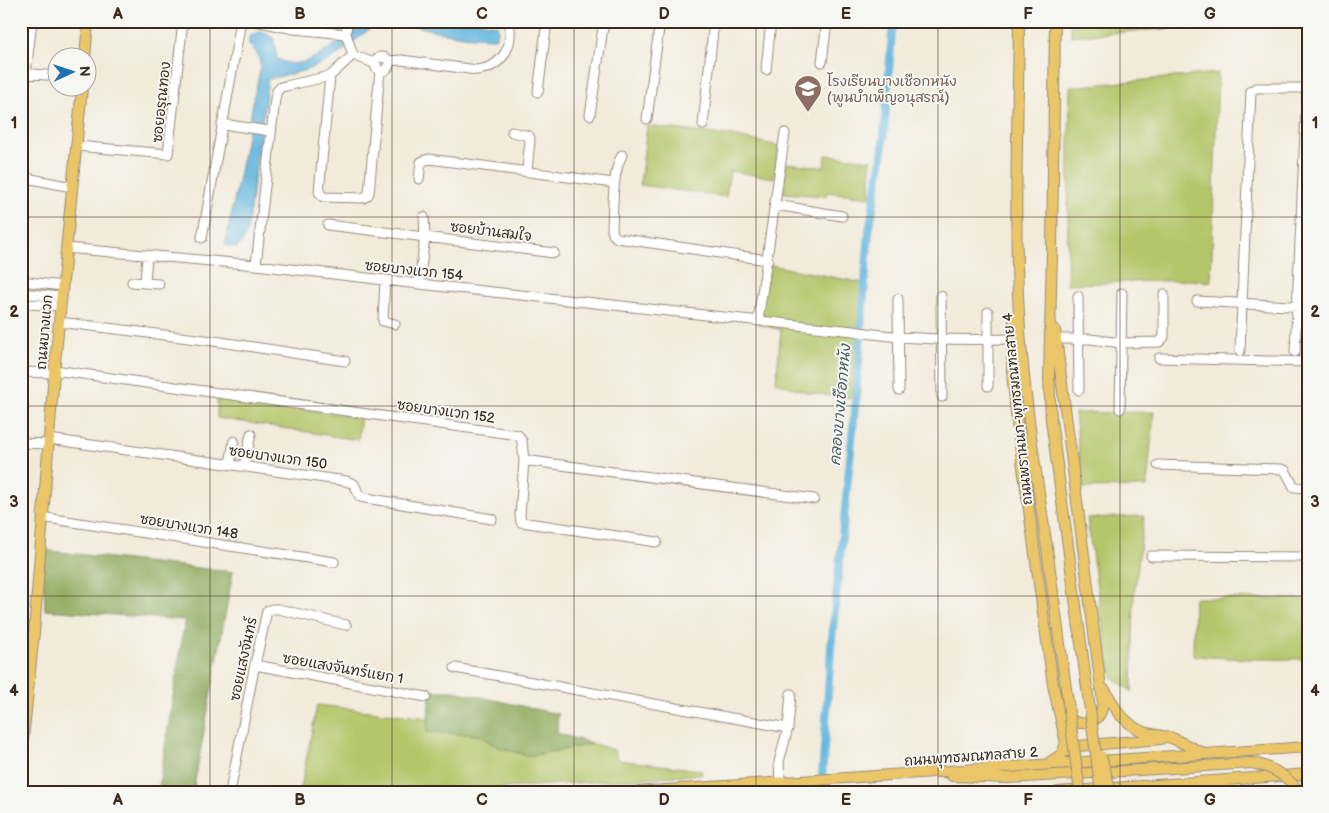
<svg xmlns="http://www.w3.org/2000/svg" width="1329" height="813" font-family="'Balsamiq Sans','Playpen Sans Thai',sans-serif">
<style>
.green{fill:#b5c66a;stroke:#787844}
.forest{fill:#90ab5e;stroke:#666a3e}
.water{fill:#63b6de;stroke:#4f707e}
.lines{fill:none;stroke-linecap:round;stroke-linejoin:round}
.canal{stroke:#63b6de;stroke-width:8}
.minor-casing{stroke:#968a7c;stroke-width:11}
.major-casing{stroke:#968a7c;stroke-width:12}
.minor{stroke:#fff;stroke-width:9}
.major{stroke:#ebc669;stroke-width:10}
.major-bridge-casing{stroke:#968a7c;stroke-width:12;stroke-linecap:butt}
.major-bridge{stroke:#ebc669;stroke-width:10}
.grid{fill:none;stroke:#3b2a1e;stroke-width:1;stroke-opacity:0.55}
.labels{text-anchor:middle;stroke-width:4;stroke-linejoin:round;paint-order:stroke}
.education-label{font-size:14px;fill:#785e54;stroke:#f6f6f2;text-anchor:start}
.street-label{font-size:14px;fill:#3b2a1e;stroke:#f6f6f2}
.water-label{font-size:15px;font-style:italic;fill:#495b61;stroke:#f6f6f2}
.neatline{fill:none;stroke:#3b2a1e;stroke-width:2}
.grid-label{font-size:16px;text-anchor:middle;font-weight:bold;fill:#3b2a1e}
</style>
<rect width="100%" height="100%" fill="#f6f6f2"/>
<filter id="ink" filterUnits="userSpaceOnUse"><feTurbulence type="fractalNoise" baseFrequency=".02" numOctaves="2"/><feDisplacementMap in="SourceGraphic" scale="10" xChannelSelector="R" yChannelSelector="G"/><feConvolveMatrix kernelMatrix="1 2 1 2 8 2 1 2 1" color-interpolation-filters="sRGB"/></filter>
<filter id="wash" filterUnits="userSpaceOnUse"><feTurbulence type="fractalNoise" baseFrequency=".0096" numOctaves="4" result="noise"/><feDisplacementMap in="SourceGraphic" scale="20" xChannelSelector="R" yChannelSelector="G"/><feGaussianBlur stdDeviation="1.12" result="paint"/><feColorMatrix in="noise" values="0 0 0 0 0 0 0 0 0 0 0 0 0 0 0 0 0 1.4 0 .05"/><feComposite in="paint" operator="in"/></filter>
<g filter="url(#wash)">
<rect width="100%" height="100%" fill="#f2ebda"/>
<!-- green -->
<path class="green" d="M1071,21H1266L1071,36Z
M1218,73L1211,282L1190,280L1067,284L1070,87Z
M647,126L732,136L779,146L774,178L730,171L726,197L640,185Z
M826,155L871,160L870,197L827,192L826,196L783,193L787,163L824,167Z
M770,265L863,283L860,399L809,393L776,382L781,330L758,324Z
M217,398L361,417L358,440L217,418Z
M1154,412L1147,487L1083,488L1075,413Z
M1144,516L1134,597L1132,692L1113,678L1105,642L1087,518Z
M1194,598L1308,599V659H1248L1193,656Z
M317,705L428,718L427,732L478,735L498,747L528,756L594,744L614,750L618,760L701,770L702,774L448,792H300Z
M1308,781V792H1201L1257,785Z"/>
<!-- forest -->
<path class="forest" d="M42,550L233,572L193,792H158L185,620L45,610Z
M430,691H454L558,714L557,733L594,744L528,756L498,747L478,735L427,732Z"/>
<!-- water -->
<path class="water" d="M363,21H474L497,25L498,32L495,38C478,38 461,36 445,33C430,30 394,19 380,23C367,28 352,45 340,53C313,71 298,72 268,79L247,232L243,241L237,248L225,245L246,142L254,96L261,67L257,53L249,45V37C260,29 264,31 274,39L277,59C281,60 285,63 288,63C311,68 347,36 363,21Z"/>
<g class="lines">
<!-- canal -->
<path class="canal" d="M821,792L831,648L855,409L869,231L882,157L893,21"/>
</g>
</g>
<g filter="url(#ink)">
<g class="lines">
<defs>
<path id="minor" d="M255,21L294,29L346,34L353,55L330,76L286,86L281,87L277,91L275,99L256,265
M346,34L347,21
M353,55L376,64
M375 64a7 7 0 1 1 14 0a7 7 0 1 1-14 0Z
M388,61L401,60L477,70C503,67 514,46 509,21
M822,62L827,21
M766,70L771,21
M21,73L58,76
M330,76L319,192L323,197L363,198L367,196L369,193L380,70
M538,92L547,21
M21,115L32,21
M590,115L604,21
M647,119L660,21
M222,124L270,131
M703,125L714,21
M512,132L529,136L530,139L527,171
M76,146L168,154L183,21
M622,155C612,173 613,209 612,230L613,234L617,238L768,260
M21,177L72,187
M419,179L421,162L429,159L614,183
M776,205L842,216
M328,225L554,253
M202,238L241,21
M66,248L256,265L419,284L853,331C906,340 959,340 1013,339
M385,280L383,321L395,324
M21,281L62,286
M132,282L159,284
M145,283L147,255
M419,284L425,237L424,217
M941,296L942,397
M1078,296L1079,390
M21,297L30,294L61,297
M21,298L28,304L60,306
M898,299L899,390
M1197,301L1308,307
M988,312V386
M758,321L785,133
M59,322L221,342L345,361
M1056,339H1090L1122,343L1159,342L1164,337V294
M1240,351L1251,91L1256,88H1308
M1295,352L1307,88
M1159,358L1308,362
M54,370L518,435L522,441L524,460L814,499
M21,372L54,373
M1120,409L1122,293
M49,439L346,481L354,484L360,497L492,519
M21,443L49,444
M524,460L520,515L521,522L657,542
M230,464L234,441
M1158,465L1281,469L1285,470L1294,487L1308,488
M244,466L251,434
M42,514L47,518L334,562
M1151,556L1308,557
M255,665L426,697
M455,668L788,728
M780,782L779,762L788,728L791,694
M230,792L254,669L267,611L272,609H278L346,625"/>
<path id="major" d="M1019,21C1018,124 1013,228 1020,331C1025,402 1036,472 1046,541
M1055,21L1052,249L1049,378L1051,420L1067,539
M85,58L88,21
M1014,321L1012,372L1017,423L1053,685L1066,743L1062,754L1050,762
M1055,330L1103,703C1102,723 1081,730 1066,716
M1105,690L1119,714L1135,728L1147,733L1172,738L1201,752
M1067,751L1078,746L1161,739
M21,759L34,632L54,373L82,88
M952,776L1008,778L1124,771
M1192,787L1249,792
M636,792L1308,747
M1058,792L1308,774"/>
</defs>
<!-- minor casing -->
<use href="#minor" class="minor-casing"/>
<!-- major casing -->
<use href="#major" class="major-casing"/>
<!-- minor -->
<use href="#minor" class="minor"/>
<!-- major -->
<use href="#major" class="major"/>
<defs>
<path id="major-bridge" d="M1067,539L1101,792
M1046,541L1080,792
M1101,756L1111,792
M1124,771L1252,763C1272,767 1287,775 1299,792"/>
</defs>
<!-- major-bridge casing -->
<use href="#major-bridge" class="major-bridge-casing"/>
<!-- major-bridge -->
<use href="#major-bridge" class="major-bridge"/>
</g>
</g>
<!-- grid -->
<path class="grid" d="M210,21V792M392,21V792M574,21V792M756,21V792M938,21V792M1120,21V792M21,217H1308M21,406H1308M21,596H1308"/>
<!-- icons -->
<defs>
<symbol id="school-pin" viewBox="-11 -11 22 30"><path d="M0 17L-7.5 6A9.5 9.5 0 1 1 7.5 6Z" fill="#8d6e63" stroke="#f6f6f2"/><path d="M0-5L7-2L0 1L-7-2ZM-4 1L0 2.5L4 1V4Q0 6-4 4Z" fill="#fff"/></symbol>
</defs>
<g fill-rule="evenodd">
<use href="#school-pin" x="792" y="73" width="32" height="43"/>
</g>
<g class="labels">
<!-- education labels -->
<g class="education-label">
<text x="827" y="86">โรงเรียนบางเชือกหนัง<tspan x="827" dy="16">(พูนบำเพ็ญอนุสรณ์)</tspan></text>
</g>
<!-- street labels -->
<g class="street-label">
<text transform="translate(161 102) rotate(-84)" y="5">ซอยอรุณทอง</text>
<text transform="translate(491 231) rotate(7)" y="5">ซอยบ้านสมใจ</text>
<text transform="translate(414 270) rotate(6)" y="5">ซอยบางแวก 154</text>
<text transform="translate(44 332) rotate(-85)" y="5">ถนนบางแวก</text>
<text transform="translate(1017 409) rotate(-96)" y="5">ถนนพรานนก-พุทธมณฑลสาย 4</text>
<text transform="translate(446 411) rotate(8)" y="5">ซอยบางแวก 152</text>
<text transform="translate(278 457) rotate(8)" y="5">ซอยบางแวก 150</text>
<text transform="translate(189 526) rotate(9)" y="5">ซอยบางแวก 148</text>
<text transform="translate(243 659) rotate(-78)" y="5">ซอยแสงจันทร์</text>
<text transform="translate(343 668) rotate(10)" y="5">ซอยแสงจันทร์แยก 1</text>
<text transform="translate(971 756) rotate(-4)" y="5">ถนนพุทธมณฑลสาย 2</text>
</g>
<!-- water labels -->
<g class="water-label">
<text transform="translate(840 405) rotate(-85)" y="5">คลองบางเชือกหนัง</text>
</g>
</g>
<!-- margin -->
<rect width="1329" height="813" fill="none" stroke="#f6f6f2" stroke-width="55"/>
<!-- north arrow -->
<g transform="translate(72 72) rotate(87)"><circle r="24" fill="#f6f6f2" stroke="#aba49d"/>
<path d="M0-4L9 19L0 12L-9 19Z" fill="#1f6fb2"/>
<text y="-8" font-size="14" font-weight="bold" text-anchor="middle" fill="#3b2a1e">N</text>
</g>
<rect x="28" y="28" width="1274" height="758" class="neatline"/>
<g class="grid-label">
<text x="118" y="19">A</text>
<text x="300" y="19">B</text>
<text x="482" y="19">C</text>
<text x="664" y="19">D</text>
<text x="846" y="19">E</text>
<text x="1028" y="19">F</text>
<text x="1210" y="19">G</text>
<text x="14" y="128">1</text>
<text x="1315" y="128">1</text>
<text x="14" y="317">2</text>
<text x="1315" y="317">2</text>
<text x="14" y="507">3</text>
<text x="1315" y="507">3</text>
<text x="14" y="696">4</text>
<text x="1315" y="696">4</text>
<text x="118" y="805">A</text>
<text x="300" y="805">B</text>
<text x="482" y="805">C</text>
<text x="664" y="805">D</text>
<text x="846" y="805">E</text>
<text x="1028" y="805">F</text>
<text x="1210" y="805">G</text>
</g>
</svg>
